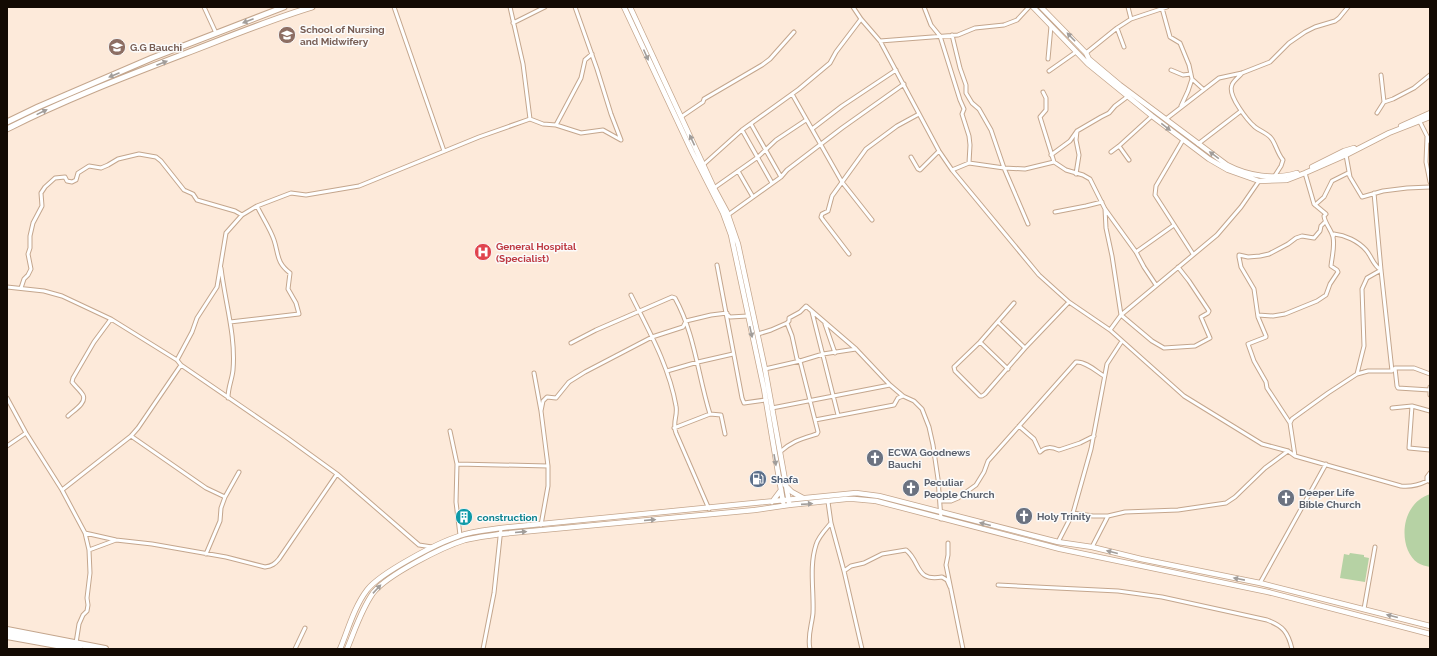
<svg xmlns="http://www.w3.org/2000/svg" width="1437" height="656" font-family="Raleway,sans-serif">
<style>
.green{fill:#b6d2a4}
.lines{fill:none;stroke-linecap:round;stroke-linejoin:round}
.street-casing{stroke:#c4a68d;stroke-width:5}
.secondary-casing{stroke:#c4a68d;stroke-width:6}
.primary-casing{stroke:#c4a68d;stroke-width:7}
.highway-casing{stroke:#c4a68d;stroke-width:8}
.street{stroke:#fff;stroke-width:3}
.secondary{stroke:#fff;stroke-width:4.5}
.primary{stroke:#fff;stroke-width:5}
.highway{stroke:#fff;stroke-width:6}
.oneway{fill:#a19d9a}
.labels{text-anchor:middle;stroke-width:3;stroke-linejoin:round;paint-order:stroke}
.education-label{font-size:10px;font-weight:bold;fill:#785e54;stroke:#fbfbfb;text-anchor:start}
.health-label{font-size:10px;font-weight:bold;fill:#be3a42;stroke:#fbfbfb;text-anchor:start}
.worship-label{font-size:10px;font-weight:bold;fill:#5b616d;stroke:#fbfbfb;text-anchor:start}
.service-label{font-size:10px;font-weight:bold;fill:#4e5e75;stroke:#fbfbfb;text-anchor:start}
.culture-label{font-size:10px;font-weight:bold;fill:#0d838f;stroke:#fbfbfb;text-anchor:start}
</style>
<rect width="100%" height="100%" fill="#fdeada"/>
<!-- green -->
<path class="green" d="M1430,494V567C1426,566 1421,565 1418,563C1402,552 1401,524 1411,509C1416,501 1422,497 1430,494Z
M1350,553L1364,555V557L1369,558L1365,582L1340,578L1344,554L1349,555Z"/>
<g class="lines">
<defs>
<path id="street" d="M204,7L216,33
M394,7L444,151
M510,7L523,64L530,119
M853,7L861,19L880,41L939,151L952,170L1039,275L1069,302L1110,330L1184,396L1262,444L1288,451L1295,456L1401,486C1410,487 1419,485 1427,481V477
M924,7L931,25L940,36L960,100L964,109L962,114L969,136L970,145L969,163L952,170
M1128,7L1131,19
M1162,8L1170,37L1180,43L1189,65L1192,79L1188,91L1181,106
M513,23L545,7
M1117,28L1124,47
M952,35L960,68L966,85V93L972,103L979,109L991,130L1004,168L1028,224
M880,41L958,35L975,28L1004,25L1017,20L1029,7
M1086,53L1117,28L1131,19L1167,7
M1048,59L1051,26
M1171,70L1183,75L1191,74
M1049,71L1076,52
M1242,73C1239,77 1233,81 1232,85C1227,95 1248,121 1255,127C1260,131 1267,133 1271,138C1276,144 1277,153 1283,160L1281,166L1274,177
M1381,75L1384,102
M1192,79L1203,89
M1043,92L1046,98V110L1040,117L1054,162L1066,170L1083,175L1090,179L1105,209L1136,252L1144,267L1156,285
M792,94L842,182L872,220
M1377,113L1384,102L1393,99L1414,88L1430,75
M681,117L703,102L704,99L762,65L770,59L794,32
M1166,119L1219,78L1242,73L1270,62L1289,43L1305,32L1315,27L1335,21L1339,18L1348,7
M1420,122L1430,142
M751,124L781,177
M556,125L581,78L585,60L592,54
M812,129L842,106L896,70
M742,130L772,183
M1077,131L1101,117L1109,113L1115,106L1127,97
M1427,137L1426,162L1430,182
M1183,140L1156,186L1155,195L1193,254
M1198,144L1241,111
M1119,146L1129,160
M1111,152L1119,146L1152,116
M1051,155L1070,141L1077,131L1076,140L1079,155L1076,174
M1346,155L1350,177L1362,197L1383,191L1407,188L1430,187
M911,157L918,169L920,170L939,151
M969,163L1004,168L1025,169L1054,162
M703,165L742,130L799,89L830,63L836,52L861,19
M738,171L753,197
M714,188L758,157L776,140L806,120
M1374,193L1381,270L1392,371
M1315,205L1324,197L1332,181L1348,173L1349,175
M1105,209L1106,228L1112,256L1121,315L1152,341L1164,348L1195,346L1210,338L1201,317L1208,313L1209,311L1189,281L1178,267
M1055,212L1086,206L1102,202
M728,215L781,177L787,170L842,128L904,84
M1333,237L1334,234C1345,235 1358,241 1366,250C1372,257 1373,265 1381,270
M1136,252L1174,225
M849,254L823,220L821,217L822,214L828,211L832,196L866,149L897,126L919,114
M717,265L742,398L744,403L765,400
M221,268C225,302 236,336 233,370C232,380 228,387 228,398
M7,287L44,291L62,296L111,319L177,360L181,365L286,437L337,474L419,545L432,547
M21,288L24,279L28,275L31,269L28,254L30,248V236L33,223L42,206L41,193L45,187L55,178L65,177L67,181L72,182L76,180L78,173L89,166L101,168L108,165L118,159L139,154L156,157L161,161L184,190L193,194L197,200L235,211L242,215
M631,295C649,331 669,366 676,406C678,416 672,422 676,433L709,509
M1014,303L980,342L954,367L955,371L980,396H982L985,394L1025,348L1069,302
M812,312L838,415
M728,315L730,317L748,316
M1258,315L1273,316L1285,314L1317,301L1326,295L1330,284L1338,272L1337,270L1331,266C1332,256 1335,247 1333,237C1331,229 1325,224 1324,216L1326,214L1314,204L1305,173
M230,322L299,314L296,303L288,289L290,273C276,262 279,255 274,240C270,228 262,217 257,206
M998,322L1025,348
M825,324L835,353
M1110,330L1121,315L1217,235L1241,207L1259,181
M758,334L771,330L787,323
M980,342L1008,369
M571,343L596,330L672,297L675,298C695,334 698,376 710,414L721,415L725,434
M177,360L192,332L197,318L217,287L226,233L242,215L257,206L291,193L306,195L359,186L479,137L530,119L543,124L556,125L581,133L603,130L621,140L611,114L597,69L575,7
M1395,368L1397,386L1398,388L1430,390
M765,369L800,361L823,354L856,349
M667,371L698,362L733,354
M534,373L541,411L548,466V486L541,525
M1357,374L1364,346L1362,289L1367,278L1381,270
M1430,387V395
M7,398L26,433L62,490L85,533L89,550L90,573L87,598L88,605L87,611L83,615L79,624L76,643
M1412,406L1409,448L1430,450
M772,408L890,385
M1392,408L1412,406L1430,411
M541,411L543,401L547,397L556,398L569,382L585,372L652,337L683,327L686,321L711,315L727,313
M68,416C73,411 87,403 83,395C81,391 75,386 72,382L73,378L94,342L111,319
M815,420L894,405L898,398L903,396
M1290,423L1292,419L1328,393L1357,374L1368,371H1392L1395,368H1414L1430,374
M1019,426L1034,439L1040,452C1046,446 1052,447 1059,450L1080,443L1094,436
M674,428L710,414
M450,431L457,464L456,502L460,535
M131,436L206,488L225,497L221,508L220,521L206,554
M7,446L26,433
M780,452C792,441 801,439 817,434L818,432L800,361L797,359L792,336L787,323L789,321V318L800,312L806,306L856,349L890,385L903,396L914,401L922,409L929,427L933,445L938,479L941,519
M1295,456L1290,423L1267,388L1266,382L1254,361L1248,344L1266,337V336L1258,317L1254,289L1241,267L1239,257V255L1248,257L1260,256L1269,254L1288,244L1296,238L1302,236L1314,238L1320,231L1321,226L1325,222
M457,464L548,466
M1430,473L1427,477L1430,482
M62,490L131,436L138,428L181,365
M225,497L239,472
M940,501H951L958,498L976,485L984,472L988,461L1076,362C1085,361 1096,371 1104,376
M828,502L831,523L844,571L862,649
M1073,513L1093,516H1108
M85,533L116,540L152,544L226,557L265,567C272,566 275,564 279,559L337,474
M1058,542L1073,513L1091,449L1107,364L1122,341
M948,543V555L946,565L963,649
M1092,547L1108,516L1125,512L1178,510L1226,503L1235,497L1265,468L1288,451
M89,550L116,540
M844,571L851,566L864,563L882,554L906,550C921,562 915,582 942,577L947,580L950,587
M1260,583L1326,464
M998,585L1118,591L1162,597L1267,620C1283,626 1288,632 1292,649
M1364,609L1375,547
M295,649L305,628
M483,649L494,593L501,528
M810,649C807,636 812,625 813,613C814,591 809,566 816,545C818,537 826,529 831,523"/>
<path id="secondary" d="M624,7L692,152L723,213L731,235L764,389L783,502
M630,7L714,188L727,212L738,244L765,369L789,502
M1033,7L1088,64L1152,116L1209,159L1228,170L1259,181L1287,180L1305,173L1346,155L1389,133L1430,117
M1041,7L1086,53L1089,59L1120,85L1227,165C1248,176 1274,180 1297,173
M1401,126L1430,113
M1312,167L1344,151L1354,148
M785,485L792,492L803,498
M772,502L781,490
M340,649C348,630 354,607 367,590C380,573 437,543 459,536C472,531 487,530 501,528L856,493L879,496L1058,542L1092,547L1141,559L1260,583L1430,626
M347,649C355,630 361,610 373,593C387,575 442,547 465,540C477,537 489,536 501,534L755,510L789,505L846,499H854L876,501L1060,549L1268,592L1430,634"/>
<path id="primary" d="M7,122L38,107L152,58L284,7
M7,129C64,100 124,77 184,54C226,38 269,20 312,7"/>
<path id="highway" d="M7,630L105,649
M7,636L79,649"/>
</defs>
<!-- street casing -->
<use href="#street" class="street-casing"/>
<!-- secondary casing -->
<use href="#secondary" class="secondary-casing"/>
<!-- primary casing -->
<use href="#primary" class="primary-casing"/>
<!-- highway casing -->
<use href="#highway" class="highway-casing"/>
<!-- street -->
<use href="#street" class="street"/>
<!-- secondary -->
<use href="#secondary" class="secondary"/>
<!-- primary -->
<use href="#primary" class="primary"/>
<!-- highway -->
<use href="#highway" class="highway"/>
</g>
<!-- one-way arrows -->
<defs><path id="oneway-solid" d="M-6-.8H1V-3.2L6.5 0L1 3.2V.8H-6Z"/></defs>
<g class="oneway">
<use href="#oneway-solid" transform="translate(248 21) rotate(159)"/>
<use href="#oneway-solid" transform="translate(1071 37) rotate(-134)"/>
<use href="#oneway-solid" transform="translate(646 55) rotate(66)"/>
<use href="#oneway-solid" transform="translate(162 63) rotate(-21)"/>
<use href="#oneway-solid" transform="translate(114 75) rotate(157)"/>
<use href="#oneway-solid" transform="translate(42 112) rotate(-26)"/>
<use href="#oneway-solid" transform="translate(1166 127) rotate(38)"/>
<use href="#oneway-solid" transform="translate(692 140) rotate(-115)"/>
<use href="#oneway-solid" transform="translate(1214 155) rotate(-144)"/>
<use href="#oneway-solid" transform="translate(751 332) rotate(78)"/>
<use href="#oneway-solid" transform="translate(775 460) rotate(80)"/>
<use href="#oneway-solid" transform="translate(807 504) rotate(-4)"/>
<use href="#oneway-solid" transform="translate(650 520) rotate(-5)"/>
<use href="#oneway-solid" transform="translate(985 524) rotate(-166)"/>
<use href="#oneway-solid" transform="translate(521 532) rotate(-5)"/>
<use href="#oneway-solid" transform="translate(1112 552) rotate(-166)"/>
<use href="#oneway-solid" transform="translate(1239 579) rotate(-169)"/>
<use href="#oneway-solid" transform="translate(377 589) rotate(-47)"/>
<use href="#oneway-solid" transform="translate(1392 616) rotate(-166)"/>
</g>
<!-- icons -->
<defs>
<symbol id="university-disc" viewBox="-11 -11 22 22"><circle r="9.5" fill="#8d6e63" stroke="#fbfbfb"/><path d="M0-5L7-2L0 1L-7-2ZM-4 1L0 2.5L4 1V4Q0 6-4 4Z" fill="#fff"/></symbol>
<symbol id="school-disc" viewBox="-11 -11 22 22"><circle r="9.5" fill="#8d6e63" stroke="#fbfbfb"/><path d="M0-5L7-2L0 1L-7-2ZM-4 1L0 2.5L4 1V4Q0 6-4 4Z" fill="#fff"/></symbol>
<symbol id="hospital-disc" viewBox="-11 -11 22 22"><circle r="9.5" fill="#e0444e" stroke="#fbfbfb"/><path d="M-5-5h3v3.5h4V-5h3V5h-3V1.5h-4V5h-3Z" fill="#fff"/></symbol>
<symbol id="church-disc" viewBox="-11 -11 22 22"><circle r="9.5" fill="#6b7280" stroke="#fbfbfb"/><path d="M-1.2-6h2.4v3.5h3.3v2.4h-3.3V6h-2.4V-.1h-3.3v-2.4h3.3Z" fill="#fff"/></symbol>
<symbol id="fuel-disc" viewBox="-11 -11 22 22"><circle r="9.5" fill="#5c6f8a" stroke="#fbfbfb"/><path d="M-5.5-6h7V0h2V4h1.3V-2.5L3-4.5l.8-.8L6-3V5H2.5V1h-1V6h-7ZM-4.2-4.7v3.2H.2V-4.7Z" fill="#fff"/></symbol>
<symbol id="building-disc" viewBox="-11 -11 22 22"><circle r="9.5" fill="#0f9aa8" stroke="#fbfbfb"/><path d="M-4-6H4V6H1V3H-1V6H-4ZM-2.5-4.3h1.7v1.8h-1.7ZM.8-4.3h1.7v1.8H.8ZM-2.5-1h1.7V.8h-1.7ZM.8-1h1.7V.8H.8Z" fill="#fff"/></symbol>
</defs>
<g fill-rule="evenodd">
<use href="#university-disc" x="277" y="25" width="20" height="20"/>
<use href="#school-disc" x="107" y="37" width="20" height="20"/>
<use href="#hospital-disc" x="473" y="242" width="20" height="20"/>
<use href="#church-disc" x="865" y="448" width="20" height="20"/>
<use href="#fuel-disc" x="748" y="469" width="20" height="20"/>
<use href="#church-disc" x="901" y="478" width="20" height="20"/>
<use href="#church-disc" x="1276" y="488" width="20" height="20"/>
<use href="#church-disc" x="1014" y="506" width="20" height="20"/>
<use href="#building-disc" x="454" y="507" width="20" height="20"/>
</g>
<g class="labels">
<!-- education labels -->
<g class="education-label">
<text x="300" y="33">School of Nursing<tspan x="300" dy="12">and Midwifery</tspan></text>
<text x="130" y="51">G.G Bauchi</text>
</g>
<!-- health labels -->
<g class="health-label">
<text x="496" y="250">General Hospital<tspan x="496" dy="12">(Specialist)</tspan></text>
</g>
<!-- worship labels -->
<g class="worship-label">
<text x="888" y="456">ECWA Goodnews<tspan x="888" dy="12">Bauchi</tspan></text>
<text x="924" y="486">Peculiar<tspan x="924" dy="12">People Church</tspan></text>
<text x="1299" y="496">Deeper Life<tspan x="1299" dy="12">Bible Church</tspan></text>
<text x="1037" y="520">Holy Trinity</text>
</g>
<!-- service labels -->
<g class="service-label">
<text x="771" y="483">Shafa</text>
</g>
<!-- culture labels -->
<g class="culture-label">
<text x="477" y="521">construction</text>
</g>
</g>
<!-- border -->
<rect width="1437" height="656" fill="none" stroke="#130a03" stroke-width="16"/>
</svg>
